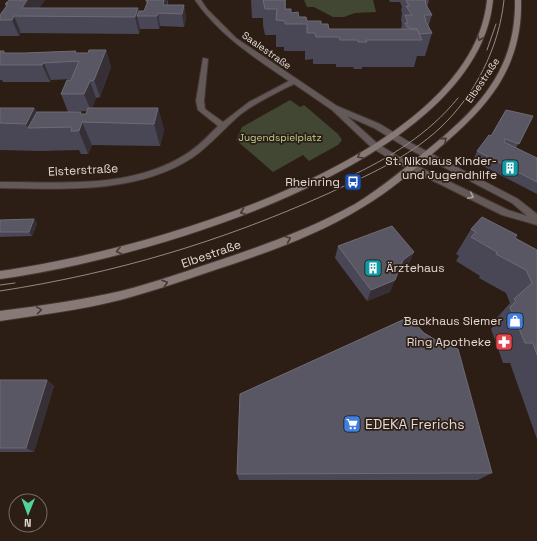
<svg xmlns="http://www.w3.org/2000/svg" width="537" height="541" font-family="'Space Grotesk',sans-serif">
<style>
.green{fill:#414733}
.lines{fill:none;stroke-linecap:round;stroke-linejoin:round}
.street-casing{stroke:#463830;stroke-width:2}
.secondary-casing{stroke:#463830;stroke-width:2}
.street{fill:#635958;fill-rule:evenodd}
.secondary{fill:#877976;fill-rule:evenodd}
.tram{stroke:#958982;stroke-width:1}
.wall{fill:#494756}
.shaded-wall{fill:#363036}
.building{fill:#595763;stroke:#6f6b75}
.oneway{stroke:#473932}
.oneway2{stroke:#aaa09c}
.labels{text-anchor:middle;stroke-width:3.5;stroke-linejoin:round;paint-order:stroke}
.far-street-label{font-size:10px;fill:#e4dad4;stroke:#2c1e15}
.far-park-label{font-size:10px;fill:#bdd093;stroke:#2c1e15}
.poi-label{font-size:12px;fill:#e4dad4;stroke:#2c1e15;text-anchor:end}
.street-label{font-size:12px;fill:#e4dad4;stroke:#2c1e15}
.near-poi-label{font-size:14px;fill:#e4dad4;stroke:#2c1e15;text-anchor:start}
</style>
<rect width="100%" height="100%" fill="#2c1e15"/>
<!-- green -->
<path class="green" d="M304,0H373L376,12L355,13L344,17H333L314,7H307Z
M290,100L300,107L304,105L338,134L342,140L338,145L309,161L303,155L273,172L236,140L242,127Z"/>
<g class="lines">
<defs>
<path id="street" d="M195,0H201L207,9L236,38L337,106L380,124L411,143L518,199L537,214V225L502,215L395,162L372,148L332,110L294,84C276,93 257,102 241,114C224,128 211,145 192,158C136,194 64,189 0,188V182C62,182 131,189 186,154C198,147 208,136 218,126L198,110L196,101L203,58L208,59L204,101L205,109L223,122L249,102L289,81C255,58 219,35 195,0ZM347,116L374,128L405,147L512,203L527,216L508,210L401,158L378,144Z"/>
<path id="secondary" d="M487,0H493C478,166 136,261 0,279V271C134,253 471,162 487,0Z
M515,0H521C523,68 487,108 438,149C414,170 390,191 363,207C323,232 277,249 233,264C196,276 158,290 120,300C81,310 40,315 0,321V311C41,306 81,300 121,291C157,282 192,269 226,258C270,243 314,227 355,204C383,187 407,166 432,146C482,105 516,67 515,0Z"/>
</defs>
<!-- street casing -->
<use href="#street" class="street-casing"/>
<!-- secondary casing -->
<use href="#secondary" class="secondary-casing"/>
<!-- street -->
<use href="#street" class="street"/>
<!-- secondary -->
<use href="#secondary" class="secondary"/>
<!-- tram -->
<path class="tram" d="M487,50L496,24
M347,178C389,158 428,135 458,98
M0,285L15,283
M0,291C116,273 220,242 327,194C366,176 408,158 440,128C475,95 499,48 504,0"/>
</g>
<!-- wall -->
<path class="wall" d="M9,0H45L39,8L139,11H144L147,5L146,1L168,0V5H184L186,18L184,27L160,26L159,29H140L139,34L21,33L19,36H0V15L6,7L5,4Z
M251,0H286V9L291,13L307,21L321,24L329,29H401L402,24L401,20L402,13L401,10L402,7L400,2H390L389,0H429L427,8L432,15L428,27L432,33L425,56H417L414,67H362V69H354L353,67H336V64H313V59L305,60V51H284V47H276V35H265L263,25V18H252Z
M106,50L111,67L100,97L96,98L92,108H158L164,130L160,146L92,145L88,154H81L79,150L40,151L0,150V108H34L37,112L82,114H86L87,111L68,112L61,94L71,79L51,80L50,82H3L2,80H0V51H4L5,53H25L76,51V53H88Z
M533,116L516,148L537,158V194L473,161L477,151L491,136Z
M34,219L37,224L32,236L0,237V220Z
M471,229L515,238L537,250V439L510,363H503L491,329L496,323L494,321L510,303L506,293L479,278L480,276L456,261L459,256L456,254Z
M338,246L414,252L408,265L398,272L390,292L367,301L335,258Z
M424,333L439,342L492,473L478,480H239L237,474Z
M0,380H47L54,386L34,452H0Z"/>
<!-- shaded-wall -->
<path class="shaded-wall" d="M27,0H45L34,17L22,8Z
M164,0H168L167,2L168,7L163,5Z
M184,5L186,18L184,27L182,14Z
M138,8L140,16H137L140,29L139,34L135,17Z
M158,13L160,26L159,29L157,16Z
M14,16L21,33L19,36L12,20Z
M106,50L111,67L100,97L94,80Z
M44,63L51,80L50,82L42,65Z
M90,81L96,98L91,111L84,94Z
M34,108L44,128H28L26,124Z
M158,108L164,130L160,146L154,124Z
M82,122L92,145L88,154L79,131Z
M34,219L37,224L32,236L29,232Z
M414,252L408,265L398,272L403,260Z
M395,280L390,292L367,301L371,290Z
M47,380L54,386L34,452L26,448Z"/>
<!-- building -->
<path class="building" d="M9,0H27L22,8H138L135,17L14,16L12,20H0V15L8,4H5Z
M146,0H164L163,5H184L182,14L158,13L157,16H137L139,11H144L148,1H146Z
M263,0H286H285V9H291V13L298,12L299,17H306L307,21H321V24H328L329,29H417L422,40H366L367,42H358V40H340L339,37H316L315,33H307V24H285V21L276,20L277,9H265Z
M406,0H425L426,3H425L432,15H424L426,20H425L432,33L419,34L417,29H410L409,27H407L405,23H408L405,15H412L406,6H409Z
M89,50H106L94,80L90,81L84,94H61L67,80H71L79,61L44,63L42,65H0V51H4L3,53H25L76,51L75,53H88Z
M0,108H34L26,124L0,123Z
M88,108H158L154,124L82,122L79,131H71L72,127L28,128L37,112H81L80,114H86Z
M506,110L533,116L519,144L505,139L504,142L537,158V182L477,151L489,135L491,136Z
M482,217L517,235L515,238L537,250V355L533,343H525L510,307L516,301L514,299L532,283L526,270L496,254L497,252L471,237L476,232L471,229Z
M34,219L29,232H0V220Z
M392,226L414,252L403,260L395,280L371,290L338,246Z
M409,317L424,333L439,342L458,349L492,473L237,474L240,394Z
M0,380H47L26,448H0Z"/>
<!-- one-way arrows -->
<defs><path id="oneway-chevron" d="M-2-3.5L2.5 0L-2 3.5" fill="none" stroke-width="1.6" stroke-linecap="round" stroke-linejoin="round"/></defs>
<g class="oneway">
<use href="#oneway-chevron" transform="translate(480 38) rotate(113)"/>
<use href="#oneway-chevron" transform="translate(444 140) rotate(-40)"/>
<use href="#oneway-chevron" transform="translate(360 156) rotate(149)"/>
<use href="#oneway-chevron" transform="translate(243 212) rotate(160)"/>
<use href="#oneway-chevron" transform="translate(288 239) rotate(-23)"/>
<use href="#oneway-chevron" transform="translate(119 251) rotate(166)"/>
<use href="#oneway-chevron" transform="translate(165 283) rotate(-18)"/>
<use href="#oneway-chevron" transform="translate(39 310) rotate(-9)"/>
</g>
<use class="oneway2" href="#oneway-chevron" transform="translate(471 196) rotate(26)"/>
<!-- icons -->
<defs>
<symbol id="building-square" viewBox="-11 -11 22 22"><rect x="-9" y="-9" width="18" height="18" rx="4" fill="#0f9aa8" stroke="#2c1e15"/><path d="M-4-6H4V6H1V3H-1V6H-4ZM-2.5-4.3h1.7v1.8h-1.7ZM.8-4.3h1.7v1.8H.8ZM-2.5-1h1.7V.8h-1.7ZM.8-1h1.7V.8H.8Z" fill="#fff"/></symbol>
<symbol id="bus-square" viewBox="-11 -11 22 22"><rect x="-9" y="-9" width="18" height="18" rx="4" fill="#1a4fb4" stroke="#2c1e15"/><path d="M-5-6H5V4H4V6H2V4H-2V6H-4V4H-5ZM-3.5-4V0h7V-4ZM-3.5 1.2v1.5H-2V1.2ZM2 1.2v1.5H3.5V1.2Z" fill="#fff"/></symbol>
<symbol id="shop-square" viewBox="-11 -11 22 22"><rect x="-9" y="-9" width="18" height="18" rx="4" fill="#3f7fe0" stroke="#2c1e15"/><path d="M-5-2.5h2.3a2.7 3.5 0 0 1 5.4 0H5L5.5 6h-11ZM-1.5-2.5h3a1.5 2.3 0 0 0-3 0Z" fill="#fff"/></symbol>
<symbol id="pharmacy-square" viewBox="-11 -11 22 22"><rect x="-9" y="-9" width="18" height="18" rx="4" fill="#e0444e" stroke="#2c1e15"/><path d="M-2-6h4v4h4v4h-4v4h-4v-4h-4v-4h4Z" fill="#fff"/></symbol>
<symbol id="supermarket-square" viewBox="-11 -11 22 22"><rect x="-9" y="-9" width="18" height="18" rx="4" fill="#3f7fe0" stroke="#2c1e15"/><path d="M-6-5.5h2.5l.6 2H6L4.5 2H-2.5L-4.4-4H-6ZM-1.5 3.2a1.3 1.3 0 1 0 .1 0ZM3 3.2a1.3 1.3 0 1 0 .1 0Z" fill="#fff"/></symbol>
</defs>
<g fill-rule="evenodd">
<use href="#building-square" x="500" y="158" width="20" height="20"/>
<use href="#bus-square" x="343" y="172" width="20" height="20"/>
<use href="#building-square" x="363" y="258" width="20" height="20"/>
<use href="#shop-square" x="505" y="311" width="20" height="20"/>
<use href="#pharmacy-square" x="494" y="332" width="20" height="20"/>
<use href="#supermarket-square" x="342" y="414" width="20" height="20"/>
</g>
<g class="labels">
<!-- far-street labels -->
<g class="far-street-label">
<text transform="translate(267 50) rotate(35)" y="4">Saalestraße</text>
<text transform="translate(482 80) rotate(-56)" y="4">Elbestraße</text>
</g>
<!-- far-park labels -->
<g class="far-park-label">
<text x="280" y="141">Jugendspielplatz</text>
</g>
<!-- poi labels -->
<g class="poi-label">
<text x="497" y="165">St. Nikolaus Kinder-<tspan x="497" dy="14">und Jugendhilfe</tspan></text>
<text x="340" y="186">Rheinring</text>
<text x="386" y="272" text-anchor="start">Ärztehaus</text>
<text x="502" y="325">Backhaus Siemer</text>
<text x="491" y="346">Ring Apotheke</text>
</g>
<!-- street labels -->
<g class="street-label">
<text transform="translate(83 170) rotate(-3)" y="4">Elsterstraße</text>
<text transform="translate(211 254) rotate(-19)" y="4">Elbestraße</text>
</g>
<!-- near-poi labels -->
<g class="near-poi-label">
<text x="365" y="429">EDEKA Frerichs</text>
</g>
</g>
<!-- north arrow -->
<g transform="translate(28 513) rotate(181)"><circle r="19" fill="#2c1e15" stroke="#766961"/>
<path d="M0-3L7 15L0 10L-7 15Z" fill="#52d397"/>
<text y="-6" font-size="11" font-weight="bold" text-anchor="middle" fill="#e4dad4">N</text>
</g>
</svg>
